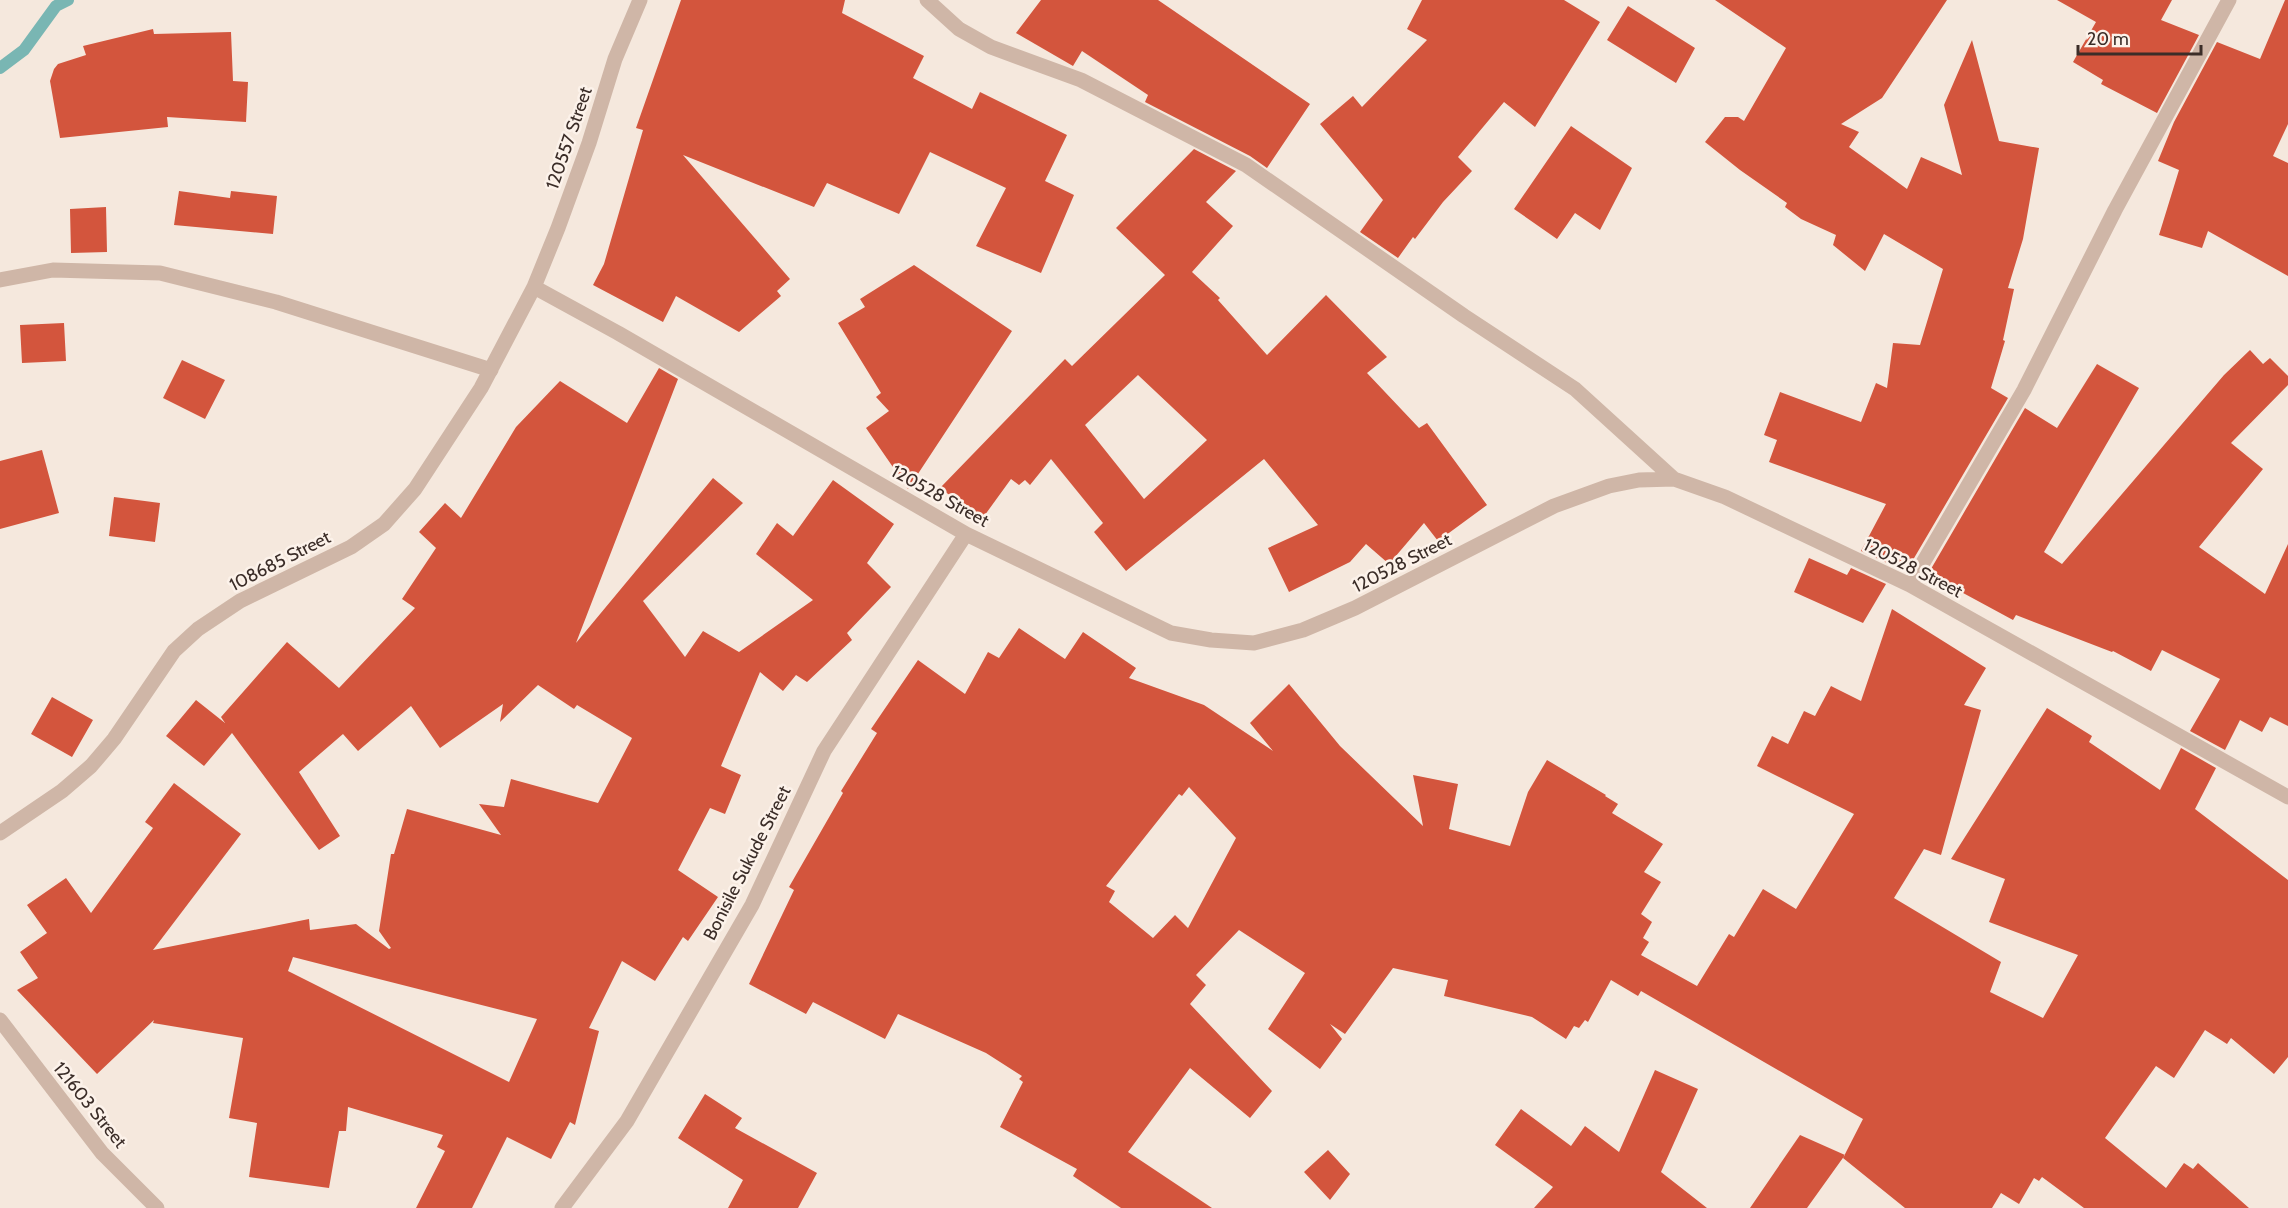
<svg xmlns="http://www.w3.org/2000/svg" width="2288" height="1208" font-family="Cabin,sans-serif">
<style>
.lines{fill:none;stroke-linecap:round;stroke-linejoin:round}
.stream{stroke:#79b6b3;stroke-width:12}
.building{fill:#d3553d;fill-rule:evenodd}
.minor{stroke:#cfb6a7;stroke-width:15}
.labels{text-anchor:middle;stroke-width:5;stroke-linejoin:round;paint-order:stroke}
.street-label{font-size:18px;fill:#3b2d28;stroke:#fcf2ea}
</style>
<rect width="100%" height="100%" fill="#f5e8dd"/>
<g class="lines">
<!-- stream -->
<path class="stream" d="M0,68L24,50L56,6L68,0"/>
</g>
<!-- building -->
<path class="building" d="M681,0H845L842,13L924,56L913,78L972,109L980,92L1067,135L1045,181L1074,195L1041,273L976,246L1006,188L930,152L899,214L827,183L814,207L683,155L790,279L777,291L781,296L739,332L676,296L663,322L593,285L604,264L643,130L636,128Z
M1041,0H1158L1310,104L1267,168L1250,156L1145,102L1148,95L1082,51L1073,66L1016,33Z
M1422,0H1564L1600,22L1535,127L1504,102L1458,157L1472,171L1443,202L1415,239L1413,237L1398,258L1360,232L1383,200L1320,124L1353,96L1362,107L1427,40L1407,29Z
M1715,0H1947L1882,98L1841,124L1859,132L1849,147L1907,189L1921,157L1962,175L1944,105L1972,40L1999,141L2039,148L2023,239L2008,288L2014,289L2003,340L2005,341L1991,388L2008,398L1910,565L1901,560L1896,567L1861,551L1886,504L1769,462L1777,440L1764,435L1780,392L1861,422L1876,383L1887,388L1893,343L1920,345L1943,269L1884,234L1865,271L1833,245L1836,235L1801,219L1785,207L1787,203L1740,170L1705,142L1725,117H1738L1744,121L1786,48Z
M2057,0H2172L2161,20L2199,35L2157,113L2101,84L2103,80L2073,62L2096,22Z
M2285,0H2288V124L2273,156L2288,163V276L2208,231L2202,248L2159,235L2179,170L2158,161L2174,122L2217,42L2260,59Z
M1628,6L1695,48L1676,83L1607,40Z
M153,29L154,34L231,32L233,81L248,82L246,122L167,117L168,127L60,138L50,81L54,69L58,64L86,55L83,46Z
M1571,126L1632,168L1600,230L1575,213L1557,239L1514,209Z
M1194,149L1236,171L1206,202L1233,226L1192,272L1220,298L1218,300L1267,355L1326,295L1387,357L1367,373L1419,428L1427,423L1487,505L1438,541L1424,523L1389,564L1366,544L1350,562L1289,592L1268,548L1318,525L1264,459L1126,571L1094,532L1103,523L1051,459L1030,485L1025,480L1019,485L1011,479L982,519L940,488L1065,359L1072,366L1165,275L1116,228ZM1138,375L1207,440L1144,499L1085,425Z
M179,191L230,198L231,191L277,196L273,234L174,225Z
M106,207L107,252L71,253L70,209Z
M914,265L1012,331L908,489L866,428L889,411L876,397L881,393L838,323L865,307L860,299Z
M64,323L66,361L22,363L20,325Z
M2250,350L2263,364L2270,358L2288,376V385L2231,443L2263,469L2199,547L2265,594L2288,544V726L2270,717L2262,732L2240,720L2225,750L2190,731L2220,679L2162,650L2151,671L2113,651L2112,652L2016,615L2013,620L1928,574L2025,408L2057,428L2097,364L2139,388L2044,552L2062,564L2224,375Z
M182,360L225,380L205,419L163,398Z
M659,368L678,379L576,643L713,478L743,503L643,601L685,657L703,631L739,652L813,600L756,554L777,523L793,536L833,480L894,524L867,563L891,587L847,633L852,640L807,682L796,675L783,691L760,672L721,766L741,775L725,814L710,808L678,870L718,897L688,941L683,937L655,981L622,961L589,1028L599,1031L575,1125L570,1122L551,1159L507,1137L472,1208H416L445,1151L437,1147L443,1135L348,1107L346,1131H339L329,1188L249,1177L257,1123L229,1118L243,1038L153,1023L154,1020L97,1074L17,990L38,978L20,952L47,933L27,905L66,878L91,913L153,828L145,822L174,783L241,834L153,950L309,919L310,930L356,924L389,949L391,948L379,931L391,854H394L407,809L501,835L479,804L504,807L511,779L598,803L632,738L577,705L574,709L538,685L500,722L503,704L440,748L411,706L358,751L343,734L299,772L340,836L319,850L232,733L204,766L166,736L196,700L225,723L221,717L287,642L339,688L415,608L402,599L436,548L419,532L445,503L461,518L516,427L560,381L627,423ZM293,957L363,975L537,1019L509,1082L288,971Z
M42,450L59,513L0,529V461Z
M114,497L160,503L155,542L109,536Z
M1809,558L1847,575L1851,568L1886,584L1863,623L1794,592Z
M1892,609L1986,668L1964,705L1981,710L1941,855L1924,849L1894,898L2001,962L1990,992L2043,1018L2078,955L1989,922L2005,879L1951,859L2047,708L2092,736L2089,742L2160,790L2181,748L2216,768L2195,809L2288,880V1057L2274,1074L2231,1038L2227,1044L2205,1030L2174,1078L2156,1066L2105,1138L2166,1188L2184,1163L2193,1169L2198,1163L2249,1208H2084L2042,1177L2039,1181L2034,1178L2019,1204L2001,1193L1992,1208H1905L1843,1158L1863,1119L1641,991L1638,996L1611,980L1588,1022L1585,1020L1579,1028L1574,1026L1566,1039L1532,1017L1444,996L1448,980L1393,968L1345,1034L1330,1024L1342,1039L1320,1069L1268,1029L1305,973L1239,930L1196,975L1206,985L1190,1004L1272,1091L1250,1118L1190,1068L1128,1152L1212,1208H1121L1073,1176L1077,1169L1000,1127L1023,1082L1019,1079L1022,1076L986,1053L898,1014L885,1039L813,1002L806,1014L749,984L794,890L789,887L843,793L841,791L877,733L871,729L918,660L965,694L988,652L999,658L1019,628L1065,659L1083,632L1136,668L1129,678L1204,705L1273,751L1250,723L1289,684L1340,746L1423,826L1413,775L1458,784L1449,829L1510,846L1528,792L1547,760L1606,795L1605,796L1618,804L1612,813L1663,844L1644,872L1661,882L1641,914L1652,922L1643,938L1649,942L1641,955L1697,986L1729,934L1734,937L1763,889L1796,909L1854,814L1757,766L1772,736L1788,744L1804,711L1815,716L1831,686L1861,701ZM1189,787L1236,838L1188,928L1175,915L1153,938L1109,902L1115,891L1106,886L1179,794L1182,796Z
M52,697L93,720L72,757L31,734Z
M1655,1070L1698,1089L1661,1172L1707,1208H1534L1553,1187L1495,1145L1521,1109L1571,1146L1585,1126L1619,1152Z
M705,1094L742,1118L735,1128L817,1173L798,1208H728L743,1180L678,1138Z
M1800,1135L1845,1155L1807,1208H1750Z
M1328,1150L1350,1174L1330,1200L1304,1172Z"/>
<g class="lines">
<!-- minor -->
<path class="minor" d="M927,0L959,29L991,47L1081,80L1246,165L1464,316L1575,389L1674,479
M0,280L53,270L160,273L276,302L491,370
M534,287L618,333L966,534L1171,633L1211,640L1254,643L1303,630L1355,608L1554,506L1609,486L1639,480L1674,479L1725,497L1910,585L2288,797
M1910,585L2024,390L2115,210L2229,0
M0,833L62,791L91,766L114,739L174,651L198,629L240,601L351,547L384,524L415,489L481,388L534,287L558,228L589,143L615,59L640,0
M0,1020L102,1153L157,1208
M562,1208L627,1121L752,905L824,751L966,534"/>
</g>
<g class="labels">
<!-- street labels -->
<g class="street-label">
<text transform="translate(569 138) rotate(-71)" y="6">120557 Street</text>
<text transform="translate(940 496) rotate(29)" y="6">120528 Street</text>
<text transform="translate(280 561) rotate(-27)" y="6">108685 Street</text>
<text transform="translate(1402 563) rotate(-27)" y="6">120528 Street</text>
<text transform="translate(1913 568) rotate(27)" y="6">120528 Street</text>
<text transform="translate(747 863) rotate(-63)" y="6">Bonisile Sukude Street</text>
<text transform="translate(90 1105) rotate(51)" y="6">121603 Street</text>
</g>
</g>
<!-- scale -->
<path d="M2078 45v9h123v-9" fill="none" stroke="#3b2d28" stroke-width="3"/>
<text x="2087" y="45" font-size="18" fill="#3b2d28" stroke="#fcf2ea" stroke-width="4.5" paint-order="stroke">20 m</text>
</svg>
